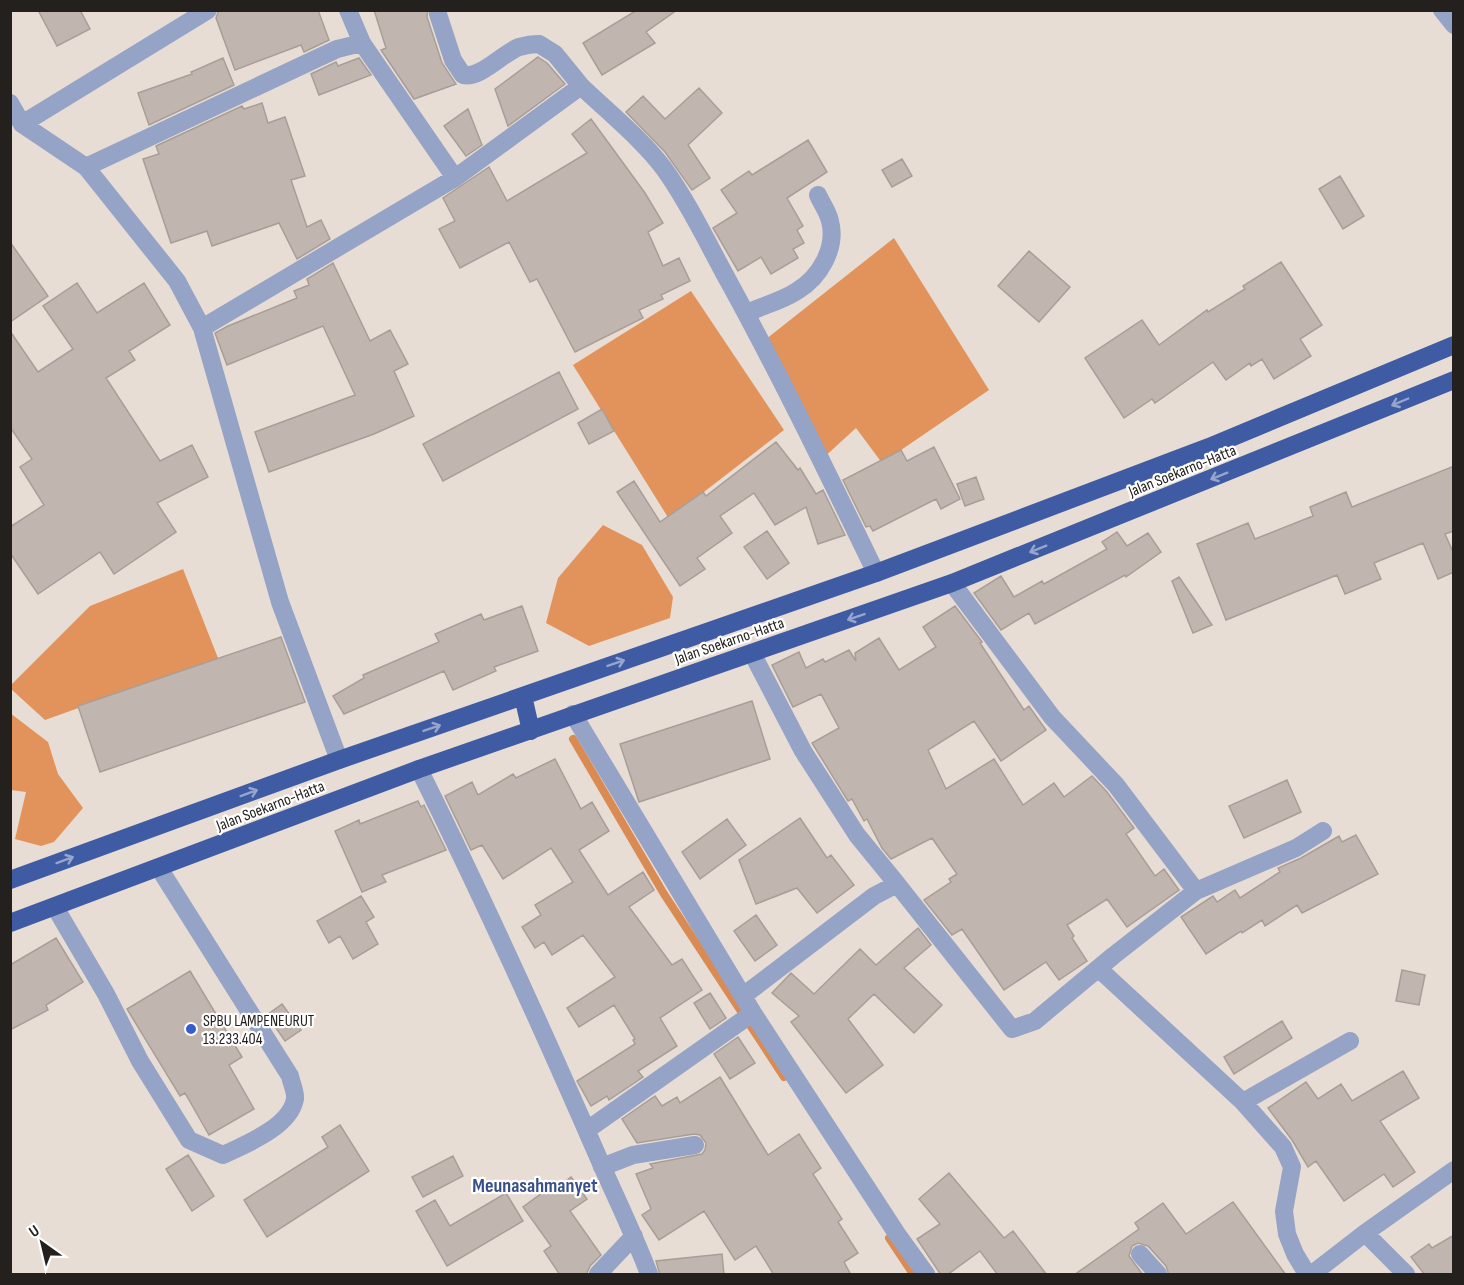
<svg xmlns="http://www.w3.org/2000/svg" width="1464" height="1285" font-family="'Sofia Sans Condensed',sans-serif">
<style>
.forest{fill:#e2935b}
.lines{fill:none;stroke-linecap:round;stroke-linejoin:round}
.stream{stroke:#d98b53;stroke-width:8}
.building{fill:#c1b6af;stroke:#a99e97;stroke-width:1.5}
.minor{stroke:#94a3c6;stroke-width:18}
.highway{stroke:#3f5ba3;stroke-width:18}
.oneway{stroke:#95a5cc}
.poi-dot{fill:#375ccd;stroke:#fff;stroke-width:2}
.labels{text-anchor:middle;stroke-width:4.5;stroke-linejoin:round;paint-order:stroke}
.street-label{font-size:16px;fill:#24201d;stroke:#fff}
.poi-label{font-size:16px;fill:#24201d;stroke:#fff;text-anchor:start}
.quarter-label{font-size:20px;font-weight:bold;fill:#39508a;stroke:#fff}
</style>
<rect width="100%" height="100%" fill="#e8ddd5"/>
<!-- forest -->
<path class="forest" d="M894,238L989,390L882,463L856,428L821,460L761,343Z
M691,291L784,430L669,519L573,365Z
M603,525L642,545L673,597L670,618L589,646L546,623L558,578Z
M183,569L218,658L45,720L11,689V685L90,606Z
M10,713L48,742L58,774L83,808L54,842L41,846L15,839L26,792L11,790Z"/>
<g class="lines">
<!-- stream -->
<path class="stream" d="M573,739L664,894L784,1077
M889,1238L913,1274"/>
</g>
<!-- building -->
<path class="building" d="M38,10H80L90,29L57,46Z
M219,10H318L329,40L304,52L301,45L235,70L216,18Z
M374,10H428L427,17L442,63L456,84L414,99L381,50L386,48Z
M637,10H677L646,32L655,43L602,75L583,43Z
M538,57L547,63L565,84L508,126L495,89Z
M223,58L234,85L149,125L138,93L192,74L191,72Z
M359,58L371,75L319,95L311,74L336,62L338,66Z
M699,88L722,113L688,145L710,178L692,190L665,152L626,112L643,96L665,119Z
M262,103L268,123L285,117L305,176L291,180L307,227L321,220L330,239L297,259L279,223L212,246L207,231L171,243L143,159L159,154L156,146L242,106L244,109Z
M468,109L482,145L466,156L444,126Z
M591,119L645,193L663,223L648,232L663,266L679,258L690,281L661,295L663,299L639,310L643,318L575,352L537,279L530,282L509,242L460,268L439,229L455,221L443,198L489,167L507,201L587,153L572,134Z
M808,140L827,172L787,198L803,226L797,230L804,243L793,249L798,258L771,274L761,257L738,271L713,228L737,213L721,190L749,171L752,175Z
M902,159L912,176L892,187L882,170Z
M1340,176L1364,216L1343,229L1319,189Z
M10,242L48,296L10,322Z
M1029,251L1070,287L1039,322L998,286Z
M1281,262L1322,325L1300,339L1311,356L1274,379L1262,359L1251,366L1250,363L1226,380L1213,362L1155,403L1152,399L1124,418L1085,358L1142,320L1159,345L1207,310L1208,312L1245,289L1243,286Z
M333,263L370,341L390,330L408,364L394,371L414,416L374,434L269,472L255,432L355,395L323,326L227,365L215,333L228,326L297,298L294,291L309,285L307,279Z
M77,283L97,313L144,283L170,325L129,351L135,360L106,378L160,461L192,445L208,477L157,503L176,532L114,574L100,552L38,594L10,553V527L44,505L20,467L32,459L10,427V331L38,372L73,349L43,306Z
M559,372L578,409L443,481L423,444Z
M602,409L614,431L589,444L578,423Z
M776,442L798,470L800,468L816,494L823,490L845,535L818,544L806,507L775,525L754,493L720,516L732,533L697,558L705,569L680,586L617,492L634,481L660,522L703,492L706,496Z
M934,447L960,499L941,509L936,499L873,531L870,526L866,527L843,480L901,450L907,461Z
M1454,466V531L1445,534L1454,554V572L1438,579L1423,543L1374,563L1381,579L1345,594L1337,575L1226,620L1197,544L1248,523L1255,539L1313,516L1310,507L1346,492L1352,507Z
M976,477L984,499L965,506L957,484Z
M767,531L789,563L767,579L744,547Z
M1117,532L1127,546L1148,533L1161,552L1126,577L1125,575L1035,624L1029,613L1001,630L974,593L1001,576L1014,597L1042,581L1044,584L1107,549L1102,542Z
M1179,577L1212,625L1193,633L1172,581Z
M522,606L538,651L494,667L496,671L453,690L444,671L344,714L333,696L364,678L363,675L439,642L435,634L481,614L484,620Z
M955,606L982,642L980,643L1024,710L1029,706L1046,730L1001,761L974,721L928,750L946,789L994,759L1023,805L1054,783L1064,797L1092,776L1107,792L1134,828L1126,834L1155,876L1164,869L1179,890L1127,927L1107,899L1067,925L1074,936L1072,938L1087,961L1059,980L1046,962L1004,990L962,929L952,935L924,900L951,882L949,879L957,874L932,838L891,859L882,848L867,819L864,821L852,799L848,801L812,743L839,728L821,694L793,707L772,665L799,652L806,668L823,659L825,662L849,650L856,661L855,653L879,638L899,670L936,647L923,627Z
M281,637L305,702L100,772L78,706Z
M752,701L770,759L639,802L620,744Z
M555,759L581,809L592,802L609,831L579,850L608,895L643,872L654,890L629,907L672,965L682,959L702,990L660,1018L677,1046L638,1071L643,1077L609,1100L607,1096L591,1106L577,1081L635,1044L633,1040L635,1039L614,1005L579,1027L567,1008L615,977L583,935L552,955L544,942L535,948L522,927L541,915L535,905L573,882L551,848L503,879L482,845L471,850L445,796L472,782L478,795L513,774L516,778Z
M1287,780L1301,812L1244,838L1229,806Z
M418,801L421,807L424,805L446,850L382,875L386,882L362,892L335,831L359,820L360,824Z
M800,818L827,858L831,855L854,885L817,913L797,888L756,904L739,860Z
M727,819L746,845L700,879L682,852Z
M1356,835L1378,874L1302,913L1297,905L1265,926L1262,920L1242,933L1241,931L1206,954L1181,917L1213,896L1217,902L1235,890L1240,898L1280,872L1278,868L1301,858L1339,836L1342,842Z
M361,896L374,917L366,922L378,944L353,959L340,936L329,943L317,921Z
M756,915L777,945L755,961L734,931Z
M918,928L931,945L904,968L942,1005L914,1033L874,994L848,1019L883,1065L846,1093L791,1022L799,1016L772,993L791,973L814,994L860,949L876,965Z
M56,938L83,982L46,1005L48,1010L10,1030V965Z
M1402,970L1425,975L1419,1005L1396,1001Z
M190,971L242,1057L229,1065L254,1109L209,1135L185,1093L180,1096L127,1009Z
M710,993L726,1018L710,1029L694,1003Z
M282,1004L301,1030L285,1041L267,1015Z
M1282,1021L1292,1038L1234,1074L1224,1057Z
M738,1037L755,1063L730,1079L714,1054Z
M1403,1071L1419,1098L1380,1121L1415,1172L1393,1187L1384,1174L1344,1201L1316,1161L1308,1167L1292,1140L1268,1108L1306,1082L1318,1099L1341,1084L1352,1101Z
M720,1077L768,1155L799,1134L821,1168L813,1174L842,1219L838,1222L858,1253L844,1262L851,1275H774L756,1246L735,1260L704,1211L659,1240L642,1215L651,1209L636,1174L653,1168L650,1164L702,1154L705,1150L706,1143L700,1135L694,1134L637,1143L622,1119L655,1096L662,1106L677,1097L680,1103Z
M340,1125L369,1171L267,1237L244,1200L328,1147L322,1137Z
M188,1155L214,1196L192,1211L166,1169Z
M453,1156L463,1176L423,1197L412,1177Z
M949,1173L1004,1238L1013,1231L1047,1275H998L980,1251L947,1275H941L917,1239L940,1224L919,1199Z
M571,1177L587,1199L570,1211L601,1255L590,1266L586,1275H560L544,1251L551,1246L523,1207L549,1188L551,1192Z
M506,1193L523,1221L447,1266L416,1211L435,1200L450,1226Z
M1233,1202L1286,1275H1169L1166,1266L1148,1246L1138,1243L1132,1246L1129,1256L1143,1275H1074L1139,1229L1135,1223L1163,1203L1186,1234Z
M1454,1235V1275H1425L1411,1257L1429,1244L1432,1248Z
M722,1254L724,1275H660L656,1261Z"/>
<g class="lines">
<!-- minor -->
<path class="minor" d="M348,10L362,43
M1442,10L1454,25
M438,14L453,60L463,75C480,79 503,53 519,47C526,45 532,44 539,44L555,54L581,86
M10,103L22,124L86,167L177,281L202,328L280,602L339,760
M22,124L208,10
M86,167L337,49L362,43L455,178
M746,313C762,306 782,301 797,291C820,277 837,248 830,221C828,212 822,204 818,195
M202,328L455,178L581,86C607,111 644,141 665,170C690,205 709,246 730,284C782,379 829,476 876,573
M952,583L1052,717L1116,785L1196,891
M573,714L753,1013L897,1234L926,1274
M419,769C484,900 544,1032 602,1166C618,1202 635,1237 649,1274
M897,884L1012,1029L1035,1021L1113,956L1196,891L1296,848L1323,831
M55,907L106,994L140,1061L189,1140L223,1155C246,1144 290,1127 295,1099C296,1092 291,1082 290,1076L159,868
M1099,969L1243,1102L1283,1147L1292,1167L1284,1211L1287,1234L1295,1254L1307,1274
M743,996L874,896L897,884L857,835L803,751L752,653
M1243,1102L1350,1041
M587,1130L753,1013
M602,1167L633,1155L695,1145
M1365,1233L1406,1274
M1140,1254L1158,1274
M598,1274L634,1236
M1312,1274L1365,1233L1454,1170"/>
<!-- highway -->
<path class="highway" d="M523,696L531,731
M10,880L339,760L876,573L1209,447L1454,345
M10,923L419,769L952,583L1454,380"/>
</g>
<!-- one-way arrows -->
<defs><path id="oneway-shaft" d="M-6 0H5M1.5-3L5.5 0L1.5 3" fill="none" stroke-width="1.6" stroke-linecap="round" stroke-linejoin="round" transform="scale(1.5)"/></defs>
<g class="oneway">
<use href="#oneway-shaft" transform="translate(1400 402) rotate(157)"/>
<use href="#oneway-shaft" transform="translate(1219 476) rotate(158)"/>
<use href="#oneway-shaft" transform="translate(1038 549) rotate(158)"/>
<use href="#oneway-shaft" transform="translate(856 617) rotate(161)"/>
<use href="#oneway-shaft" transform="translate(616 663) rotate(-19)"/>
<use href="#oneway-shaft" transform="translate(432 728) rotate(-19)"/>
<use href="#oneway-shaft" transform="translate(249 793) rotate(-20)"/>
<use href="#oneway-shaft" transform="translate(65 860) rotate(-20)"/>
</g>
<!-- markers -->
<circle class="poi-dot" cx="191" cy="1029" r="6"/>
<g class="labels">
<!-- street labels -->
<g class="street-label">
<text transform="translate(1182 470) rotate(-22)" y="6">Jalan Soekarno-Hatta</text>
<text transform="translate(729 640) rotate(-19)" y="6">Jalan Soekarno-Hatta</text>
<text transform="translate(270 805) rotate(-21)" y="6">Jalan Soekarno-Hatta</text>
</g>
<!-- poi labels -->
<g class="poi-label">
<text x="203" y="1026">SPBU LAMPENEURUT<tspan x="203" dy="18">13.233.404</tspan></text>
</g>
<!-- quarter labels -->
<g class="quarter-label">
<text x="535" y="1192">Meunasahmanyet</text>
</g>
</g>
<!-- border -->
<rect width="1464" height="1285" fill="none" stroke="#24201d" stroke-width="24"/>
<!-- north arrow -->
<g transform="translate(42 1243) rotate(326)" stroke="#ffffff" stroke-width="4.5" paint-order="stroke">
<path d="M0-4.5L10 22L0 15L-10 22Z" fill="#24201d"/>
<text y="-9" font-size="16" font-weight="bold" text-anchor="middle" fill="#24201d">U</text>
</g>
</svg>
